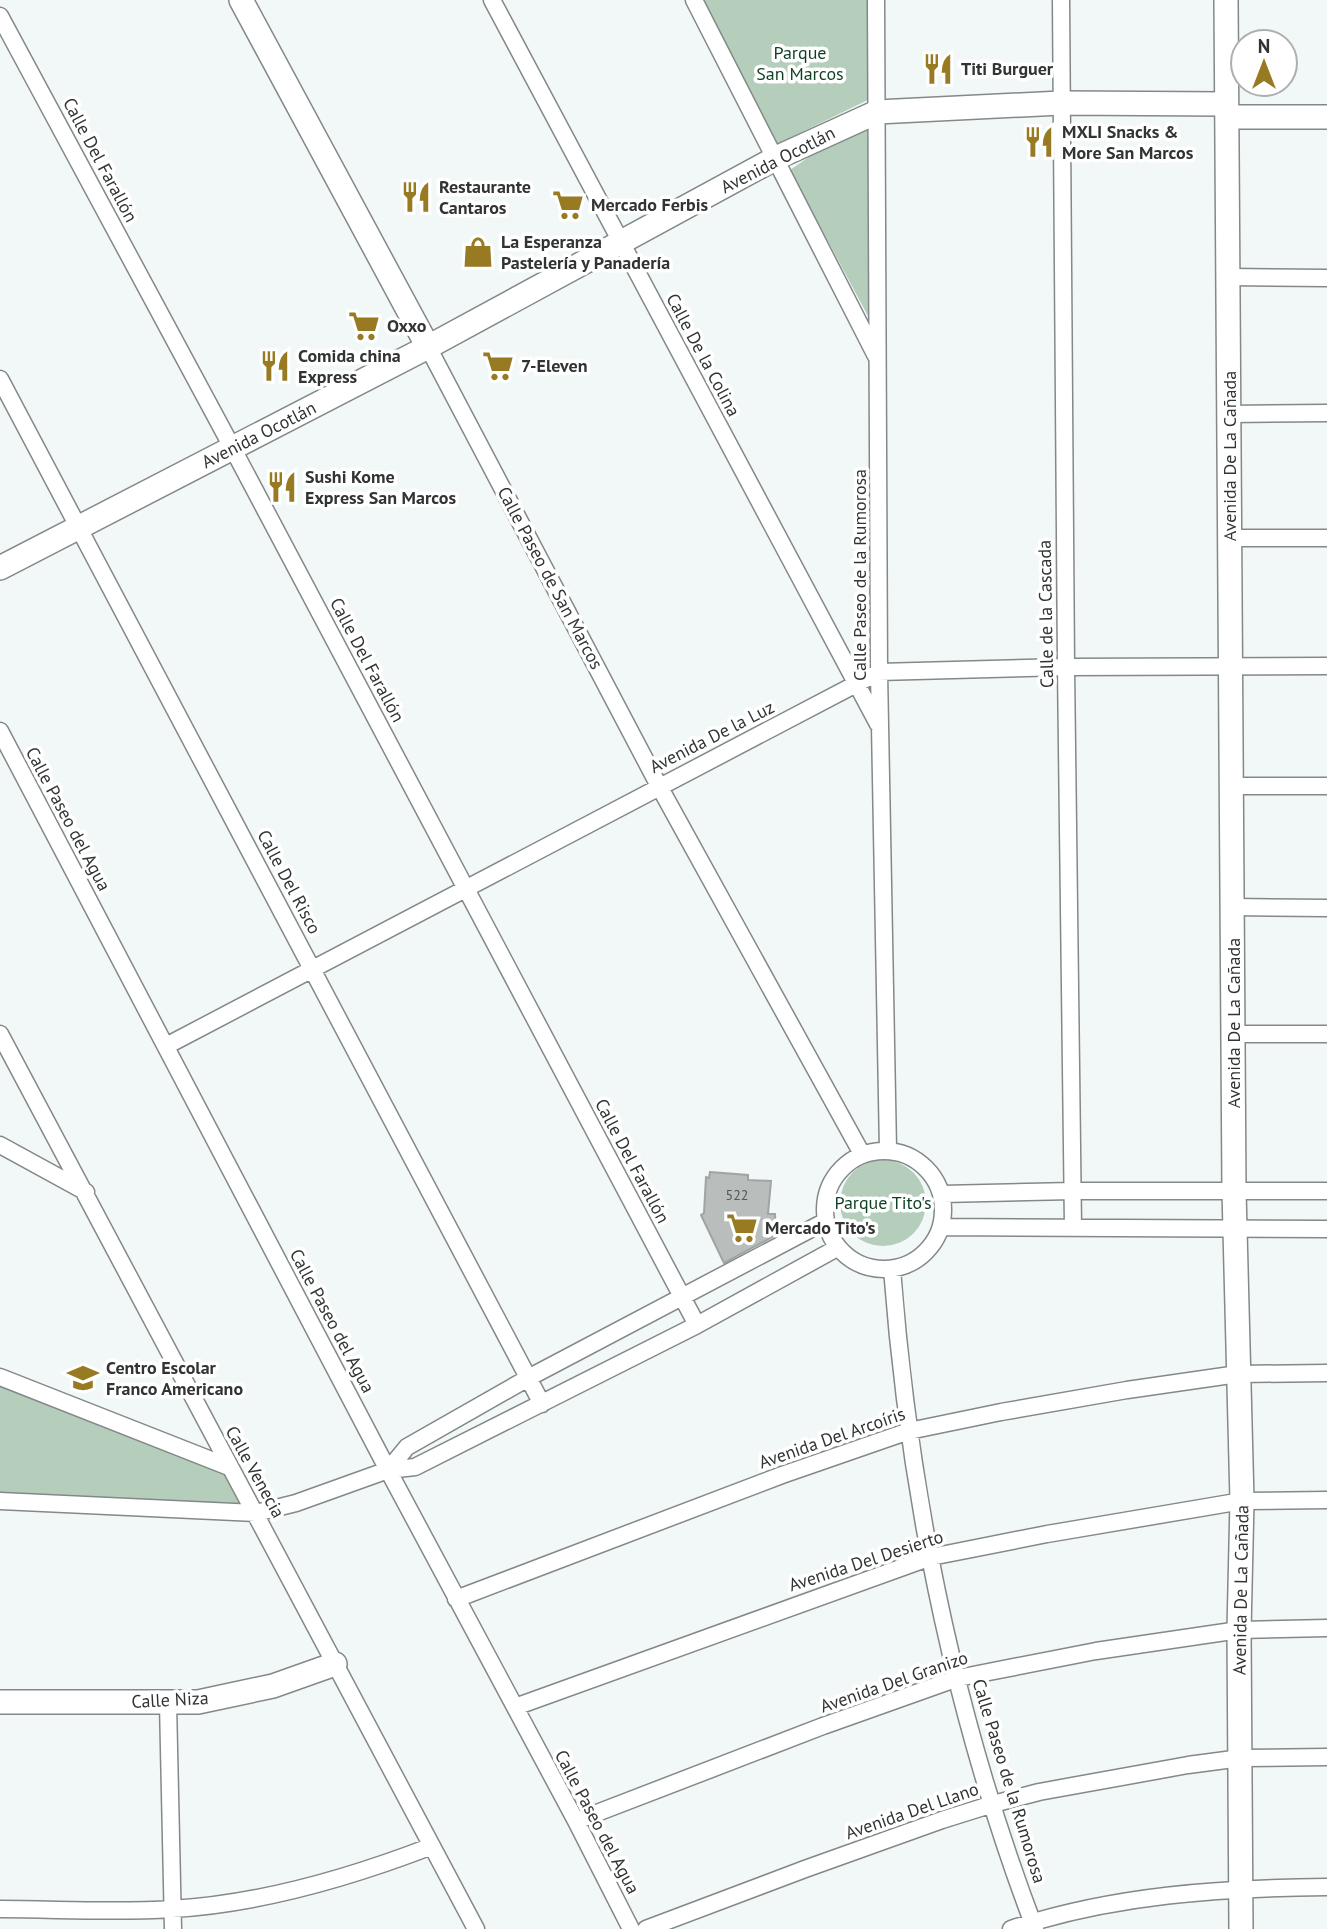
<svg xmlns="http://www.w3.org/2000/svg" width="1327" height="1929" font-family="'PT Sans',sans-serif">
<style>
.green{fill:#b5cdbb}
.building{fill:#b9bebc;stroke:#a0a5a3;stroke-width:2}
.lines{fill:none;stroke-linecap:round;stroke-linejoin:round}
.street-casing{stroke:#838888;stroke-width:19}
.secondary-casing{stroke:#838888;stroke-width:26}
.street{stroke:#fff;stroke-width:16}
.secondary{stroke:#fff;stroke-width:23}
.labels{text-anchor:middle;stroke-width:7;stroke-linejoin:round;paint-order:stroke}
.number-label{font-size:14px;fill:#545656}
.park-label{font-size:18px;fill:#0e3f22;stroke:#fff}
.poi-label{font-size:18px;font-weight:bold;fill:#323434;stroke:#fff;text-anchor:start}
.street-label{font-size:18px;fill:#323434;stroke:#fff}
</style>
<rect width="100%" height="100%" fill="#f2f8f8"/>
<!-- green -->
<path class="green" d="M698,0H874L875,144L868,316L790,170L874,112L872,98L771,147Z
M840 1203a43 43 0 1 1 86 0a43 43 0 1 1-86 0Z
M0,1383L236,1476L258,1518L0,1502Z"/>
<!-- building -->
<path class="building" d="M710,1172L748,1175V1180L771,1181L768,1214H775L776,1235L724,1263L701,1215L704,1213L706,1177L709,1178Z"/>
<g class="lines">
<defs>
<path id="street" d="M492,0L878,724
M694,0L876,356
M876,0L879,672L888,1150
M1061,0L1066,667L1073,1227
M0,16L233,449L697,1325
M1229,277L1327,278
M428,347L659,786L862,1154
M0,379L542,1404
M1230,414L1327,413
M1231,538H1327
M0,731L388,1470L576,1821L631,1929
M1233,786H1327
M1233,907L1327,908
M0,1034L476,1929
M1234,1034H1327
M166,1046L879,672L1066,667L1327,666
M0,1145L86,1192
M825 1210a59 59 0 1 1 118 0a59 59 0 1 1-118 0Z
M942,1194L1072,1191H1327
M942,1227L1327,1229
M892,1269C909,1493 955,1719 1035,1929
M0,1377L229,1467
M388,1470L407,1447L530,1377L824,1222
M0,1501L256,1513L296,1503L388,1470L415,1467L697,1325L837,1248
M456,1599L782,1475L909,1431L1001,1412L1127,1390L1238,1374L1327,1373
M168,1703L173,1929
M515,1707L931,1557L1047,1534L1242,1501L1327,1500
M576,1821L823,1726L958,1678L1096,1651L1239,1630L1327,1628
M0,1909C57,1909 115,1913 172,1909C261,1904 349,1878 432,1846
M646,1929L805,1869L942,1820L993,1804L1039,1792L1188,1765L1241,1758L1327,1757
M1011,1929C1113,1895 1221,1888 1327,1887"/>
<path id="secondary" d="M241,0L428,347
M1226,0L1234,1191L1242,1501L1239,1630L1241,1929
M1227,117H1327
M0,568L428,347L776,158L877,112L1061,103L1226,104
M0,1702H198L273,1686L335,1664"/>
</defs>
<!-- street casing -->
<use href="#street" class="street-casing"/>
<!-- secondary casing -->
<use href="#secondary" class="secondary-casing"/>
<!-- street -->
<use href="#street" class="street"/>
<!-- secondary -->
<use href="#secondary" class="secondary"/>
</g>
<!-- icons -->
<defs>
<symbol id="restaurant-bare" viewBox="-9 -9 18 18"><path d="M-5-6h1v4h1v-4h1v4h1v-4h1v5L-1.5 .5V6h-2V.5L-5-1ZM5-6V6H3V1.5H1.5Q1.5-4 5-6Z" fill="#987a23" stroke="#fff" stroke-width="2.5" paint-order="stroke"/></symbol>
<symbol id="supermarket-bare" viewBox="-9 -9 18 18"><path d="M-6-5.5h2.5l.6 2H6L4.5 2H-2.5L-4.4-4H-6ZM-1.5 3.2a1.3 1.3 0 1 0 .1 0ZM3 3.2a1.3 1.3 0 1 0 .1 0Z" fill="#987a23" stroke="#fff" stroke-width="2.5" paint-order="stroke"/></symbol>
<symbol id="shop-bare" viewBox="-9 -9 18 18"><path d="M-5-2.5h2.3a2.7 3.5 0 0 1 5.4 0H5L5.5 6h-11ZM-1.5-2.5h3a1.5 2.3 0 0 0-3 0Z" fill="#987a23" stroke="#fff" stroke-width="2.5" paint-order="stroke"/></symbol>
<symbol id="school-bare" viewBox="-9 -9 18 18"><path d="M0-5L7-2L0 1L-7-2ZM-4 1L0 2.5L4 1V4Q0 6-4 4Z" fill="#987a23" stroke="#fff" stroke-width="2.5" paint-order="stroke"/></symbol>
</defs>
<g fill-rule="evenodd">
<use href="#restaurant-bare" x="916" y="47" width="44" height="44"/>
<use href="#restaurant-bare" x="1017" y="120" width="44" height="44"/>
<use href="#restaurant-bare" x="394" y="175" width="44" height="44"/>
<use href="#supermarket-bare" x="546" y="183" width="44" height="44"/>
<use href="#shop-bare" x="456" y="230" width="44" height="44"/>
<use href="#supermarket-bare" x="342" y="304" width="44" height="44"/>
<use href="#restaurant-bare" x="253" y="344" width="44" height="44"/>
<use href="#supermarket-bare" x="476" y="344" width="44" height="44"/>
<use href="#restaurant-bare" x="260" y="465" width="44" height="44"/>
<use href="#supermarket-bare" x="720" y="1206" width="44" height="44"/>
<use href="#school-bare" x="61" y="1356" width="44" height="44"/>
</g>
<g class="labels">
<!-- number labels -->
<g class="number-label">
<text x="737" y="1200">522</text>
</g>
<!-- park labels -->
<g class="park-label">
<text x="800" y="59">Parque<tspan x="800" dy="21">San Marcos</tspan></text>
<text x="883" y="1209">Parque Tito's</text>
</g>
<!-- poi labels -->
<g class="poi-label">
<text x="961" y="75">Titi Burguer</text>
<text x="1062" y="138">MXLI Snacks &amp;<tspan x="1062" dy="21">More San Marcos</tspan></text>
<text x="439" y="193">Restaurante<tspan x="439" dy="21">Cantaros</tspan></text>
<text x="591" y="211">Mercado Ferbis</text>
<text x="501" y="248">La Esperanza<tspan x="501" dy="21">Pastelería y Panadería</tspan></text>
<text x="387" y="332">Oxxo</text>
<text x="298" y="362">Comida china<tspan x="298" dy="21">Express</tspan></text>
<text x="521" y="372">7-Eleven</text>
<text x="305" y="483">Sushi Kome<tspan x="305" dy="21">Express San Marcos</tspan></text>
<text x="765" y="1234">Mercado Tito's</text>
<text x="106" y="1374">Centro Escolar<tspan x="106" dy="21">Franco Americano</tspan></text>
</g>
<!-- street labels -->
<g class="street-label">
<text transform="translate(100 160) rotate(62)" y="6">Calle Del Farallón</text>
<text transform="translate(778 160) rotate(-27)" y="6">Avenida Ocotlán</text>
<text transform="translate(703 355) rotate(62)" y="6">Calle De la Colina</text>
<text transform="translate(259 435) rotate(-27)" y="6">Avenida Ocotlán</text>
<text transform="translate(1230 456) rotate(-90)" y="6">Avenida De La Cañada</text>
<text transform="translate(860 575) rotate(-90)" y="6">Calle Paseo de la Rumorosa</text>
<text transform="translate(550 578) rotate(62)" y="6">Calle Paseo de San Marcos</text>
<text transform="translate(1046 614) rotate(-91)" y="6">Calle de la Cascada</text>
<text transform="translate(367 660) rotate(62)" y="6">Calle Del Farallón</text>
<text transform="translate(712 737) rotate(-27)" y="6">Avenida De la Luz</text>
<text transform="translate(68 819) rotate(62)" y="6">Calle Paseo del Agua</text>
<text transform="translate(289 882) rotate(62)" y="6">Calle Del Risco</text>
<text transform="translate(1234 1023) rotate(-90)" y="6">Avenida De La Cañada</text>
<text transform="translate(632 1161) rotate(62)" y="6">Calle Del Farallón</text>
<text transform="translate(332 1321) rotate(62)" y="6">Calle Paseo del Agua</text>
<text transform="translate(832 1438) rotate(-19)" y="6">Avenida Del Arcoíris</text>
<text transform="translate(255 1472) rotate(61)" y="6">Calle Venecia</text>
<text transform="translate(866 1561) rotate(-18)" y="6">Avenida Del Desierto</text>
<text transform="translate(1241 1590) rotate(-89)" y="6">Avenida De La Cañada</text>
<text transform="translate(894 1682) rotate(-19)" y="6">Avenida Del Granizo</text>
<text transform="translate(170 1700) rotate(-3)" y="6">Calle Niza</text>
<text transform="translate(1009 1781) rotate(73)" y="6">Calle Paseo de la Rumorosa</text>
<text transform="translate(912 1811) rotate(-19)" y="6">Avenida Del Llano</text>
<text transform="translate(597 1822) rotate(62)" y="6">Calle Paseo del Agua</text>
</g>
</g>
<!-- north arrow -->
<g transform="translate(1264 63)"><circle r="33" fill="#ffffff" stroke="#adaeae" stroke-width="2"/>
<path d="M0-5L12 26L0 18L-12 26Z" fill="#987a23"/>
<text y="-10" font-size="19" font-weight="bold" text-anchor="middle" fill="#323434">N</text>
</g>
</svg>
